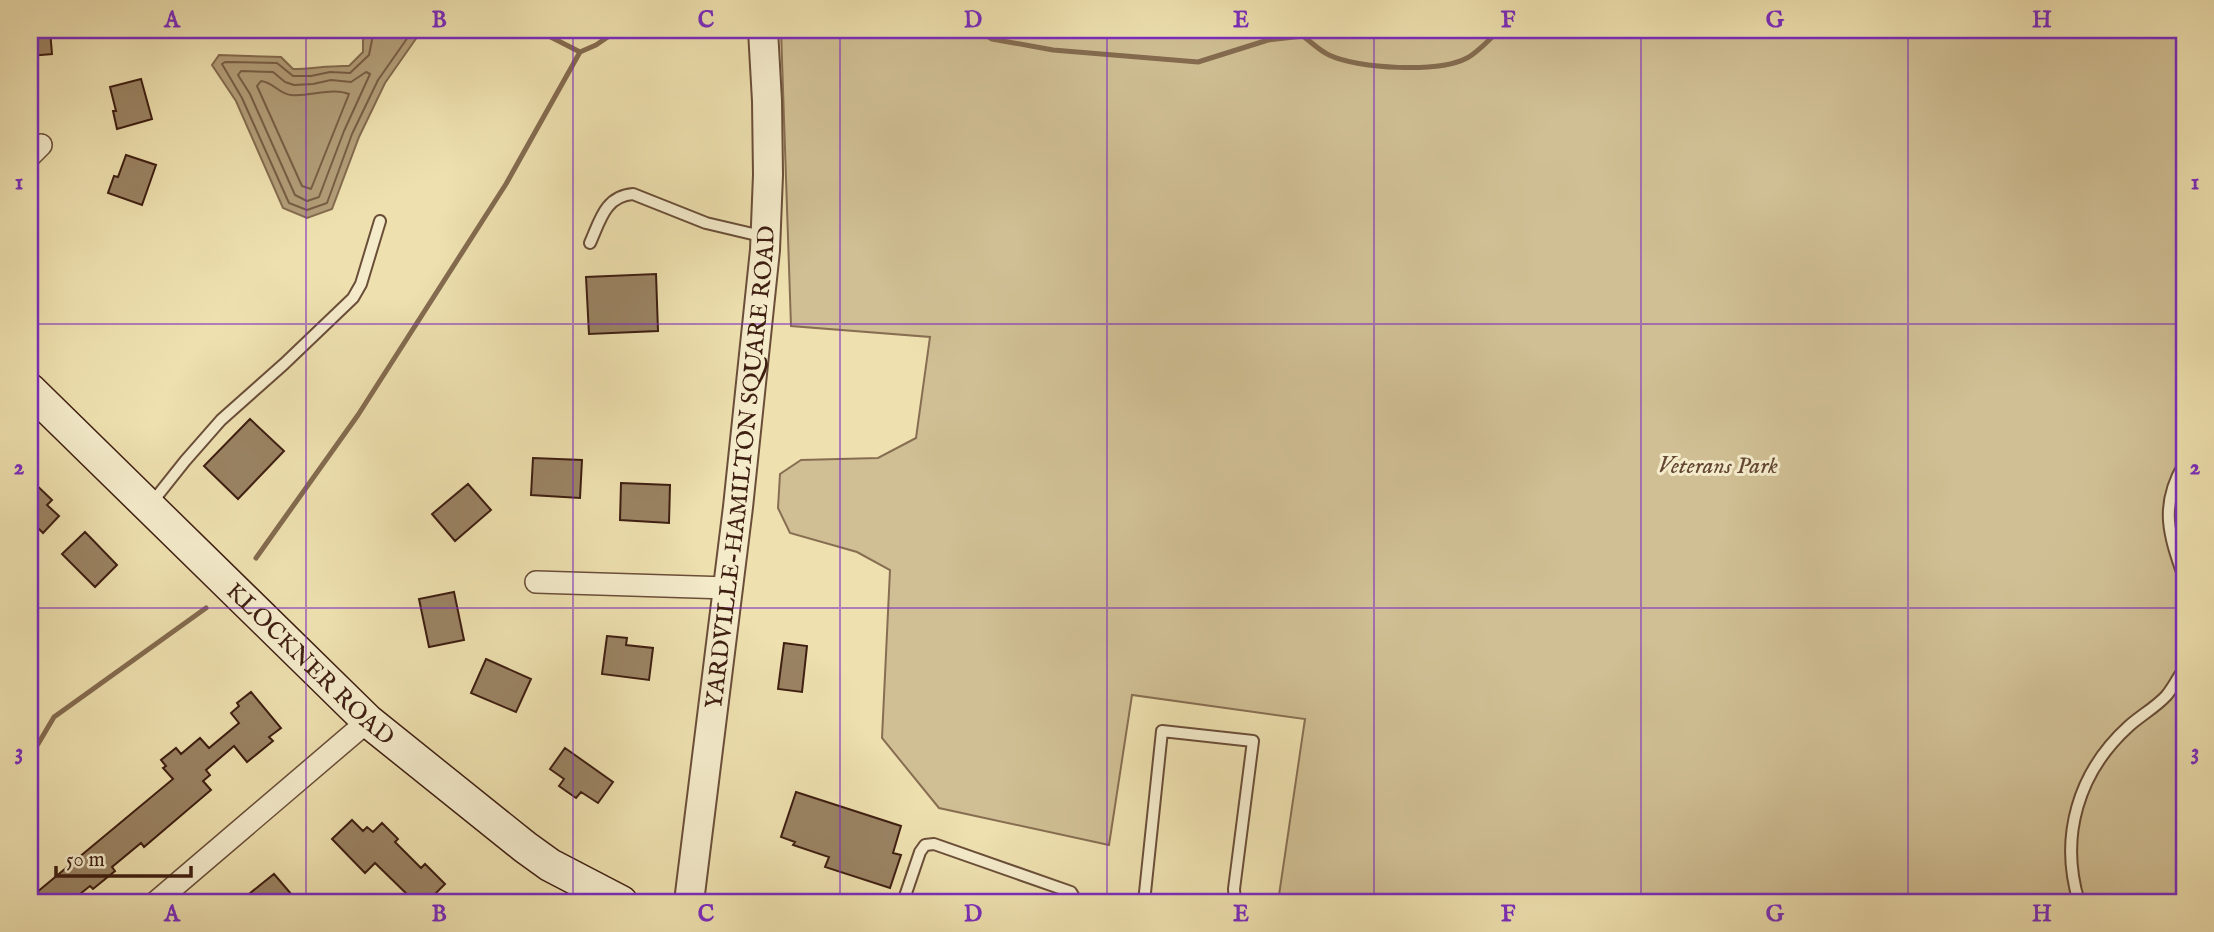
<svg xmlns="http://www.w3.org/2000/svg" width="2214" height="932" font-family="'IM FELL English',serif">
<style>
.green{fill:#d0bf94;stroke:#876e52;stroke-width:2}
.water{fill:#b29e79;stroke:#846b4f;stroke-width:2}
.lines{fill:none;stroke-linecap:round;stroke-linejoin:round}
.shore{stroke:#785e45;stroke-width:2}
.stream{stroke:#846b4f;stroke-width:5}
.building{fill:#9a8363;stroke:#3e1e11;stroke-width:2}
.service-casing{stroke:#6a4e38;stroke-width:14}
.minor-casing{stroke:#6a4e38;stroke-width:24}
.tertiary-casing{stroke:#6a4e38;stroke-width:32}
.secondary-casing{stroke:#3e1e11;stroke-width:35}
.service{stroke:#f4ebcb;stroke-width:10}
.minor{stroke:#f4ebcb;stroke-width:21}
.tertiary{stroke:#f4ebcb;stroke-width:28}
.secondary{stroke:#f4ebcb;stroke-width:32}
.grid{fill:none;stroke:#7b2cbf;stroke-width:2;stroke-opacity:0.55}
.labels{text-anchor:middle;stroke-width:6;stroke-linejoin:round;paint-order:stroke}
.park-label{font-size:24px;font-style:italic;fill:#624632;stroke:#f4ebcb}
.street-label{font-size:24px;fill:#3e1e11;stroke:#f4ebcb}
.neatline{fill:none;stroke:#7b2cbf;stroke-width:2.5}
.grid-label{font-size:23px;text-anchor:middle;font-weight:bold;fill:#7b2cbf}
</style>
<rect width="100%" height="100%" fill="#eee0af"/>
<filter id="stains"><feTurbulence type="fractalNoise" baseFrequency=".00286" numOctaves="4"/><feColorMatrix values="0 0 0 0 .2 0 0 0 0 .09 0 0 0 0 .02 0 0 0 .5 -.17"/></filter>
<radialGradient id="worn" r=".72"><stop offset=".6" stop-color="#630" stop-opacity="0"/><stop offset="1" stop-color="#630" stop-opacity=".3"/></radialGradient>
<!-- green -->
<path class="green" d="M781,30H2184V902H1278L1305,719L1132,695L1109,845L939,808L882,738L890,570L857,552L790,533L778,508L780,474L801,460L878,458L916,438L930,337L791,326Z"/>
<!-- water -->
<path class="water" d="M368,30H422L385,83L359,137L332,209L307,218L283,208L236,101L212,65L219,55L281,57L293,69C312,69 330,65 349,66L363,52V40Z"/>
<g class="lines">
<!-- shore -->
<path class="shore" d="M374,30L369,55L350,73L330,72L311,76H293L277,63L225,62L222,64L242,98L289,203L307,210L327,203L352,134L378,80L413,30
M241,71L273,72L285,82L294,85L313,84L331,80L351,82L366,72L370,74L344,131L319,197L307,201L295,195L250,94L238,75Z
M261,81C273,82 279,94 291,95C310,97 332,87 349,94L311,189L302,186L257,86Z"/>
<!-- stream -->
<path class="stream" d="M537,30L580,52L596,45L618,30
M687,30L692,33H717
M977,30L992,39L1053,50L1198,62L1268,40L1303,36C1311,42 1320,51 1329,55C1358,69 1439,73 1467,58C1478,52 1490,39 1499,30
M789,32L807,30
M256,558L358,415L506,184L580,52
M30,750L38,744L54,717L206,608"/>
</g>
<!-- building -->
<path class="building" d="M30,30H50L52,54L30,56Z
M141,79L152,119L117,129L113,111H116L110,87Z
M126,155L156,165L142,205L108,193L114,176L118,177Z
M656,274L658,331L589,334L586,277Z
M250,419L284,451L238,499L204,466Z
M533,458L582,460L580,498L531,495Z
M30,479L52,500L47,505L59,516L43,533L30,520Z
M621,483L670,485L669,523L620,520Z
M468,484L491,510L455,541L432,514Z
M85,532L117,565L95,587L62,554Z
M454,592L464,640L429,647L419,599Z
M607,636L627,638L626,645L653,648L649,680L602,674Z
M784,643L807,646L802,692L778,689Z
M486,659L531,679L516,712L471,693Z
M251,692L281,728L269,737L273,741L247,762L234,746L206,770L210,775L203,781L211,790L144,847L141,843L112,867L115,871L93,889L90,886L70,902H30V898L173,779L163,768L166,766L161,760L176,748L181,754L200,738L209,748L239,723L231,713L239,706L237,703Z
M565,748L613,782L598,803L581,792L576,798L559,786L564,779L550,769Z
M796,792L901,826L893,853L901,855L890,888L825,867L829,857L793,845L795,842L781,837Z
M352,820L363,831L367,827L373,832L382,823L398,839L395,842L421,868L425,864L445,884L427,902H415L375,863L365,873L332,839Z
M274,874L298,902H239Z"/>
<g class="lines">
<defs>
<path id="service" d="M590,243C600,221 605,196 633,194L706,223L765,237
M2184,464C2159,506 2169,535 2184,578
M150,505L185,461L221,420L284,364L353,298L361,284L380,221
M903,902L920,852L925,845L934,844L1071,892L1077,902
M1144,902L1162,731L1253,741L1234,889L1235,902
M2079,902C2059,837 2078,772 2129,726C2140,716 2156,707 2166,696C2173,688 2178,677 2184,669"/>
<path id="minor" d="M30,156L41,145
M536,582L728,588
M156,902L368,721"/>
<g id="tertiary">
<path id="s1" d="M689,902L738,507L765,250L768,175L767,101L763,30"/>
</g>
<g id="secondary">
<path id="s2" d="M30,390L368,721L525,847L550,865L621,902"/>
</g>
</defs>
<!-- service casing -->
<use href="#service" class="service-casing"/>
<!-- minor casing -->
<use href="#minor" class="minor-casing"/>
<!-- tertiary casing -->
<use href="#tertiary" class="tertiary-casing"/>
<!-- secondary casing -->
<use href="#secondary" class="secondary-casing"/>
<!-- service -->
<use href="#service" class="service"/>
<!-- minor -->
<use href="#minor" class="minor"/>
<!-- tertiary -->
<use href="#tertiary" class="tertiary"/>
<!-- secondary -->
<use href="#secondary" class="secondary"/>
</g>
<!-- grid -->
<path class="grid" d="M306,30V902M573,30V902M840,30V902M1107,30V902M1374,30V902M1641,30V902M1908,30V902M30,324H2184M30,608H2184"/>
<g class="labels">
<!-- park labels -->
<g class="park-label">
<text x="1718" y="473">Veterans Park</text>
</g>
<!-- street labels -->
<g class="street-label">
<text dy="8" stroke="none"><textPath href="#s1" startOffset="438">YARDVILLE-HAMILTON SQUARE ROAD</textPath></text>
<text dy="8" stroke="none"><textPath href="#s2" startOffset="392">KLOCKNER ROAD</textPath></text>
</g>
</g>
<!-- margin -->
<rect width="2214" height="932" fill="none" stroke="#eee0af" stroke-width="77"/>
<!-- scale -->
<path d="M56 866v10h135v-10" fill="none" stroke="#3e1e11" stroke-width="3.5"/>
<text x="66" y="866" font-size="21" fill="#3e1e11" stroke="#f4ebcb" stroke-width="5" paint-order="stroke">50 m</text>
<rect x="38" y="38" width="2138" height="856" class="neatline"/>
<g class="grid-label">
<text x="172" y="27">A</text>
<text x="439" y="27">B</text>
<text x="706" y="27">C</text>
<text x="973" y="27">D</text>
<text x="1241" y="27">E</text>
<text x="1508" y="27">F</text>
<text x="1775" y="27">G</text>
<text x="2042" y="27">H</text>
<text x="19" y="189">1</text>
<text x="2195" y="189">1</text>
<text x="19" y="474">2</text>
<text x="2195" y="474">2</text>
<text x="19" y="759">3</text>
<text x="2195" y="759">3</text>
<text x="172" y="921">A</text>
<text x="439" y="921">B</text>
<text x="706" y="921">C</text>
<text x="973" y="921">D</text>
<text x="1241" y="921">E</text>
<text x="1508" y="921">F</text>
<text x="1775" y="921">G</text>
<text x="2042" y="921">H</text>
</g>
<rect width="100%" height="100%" filter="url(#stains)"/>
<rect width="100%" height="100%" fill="url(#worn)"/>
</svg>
